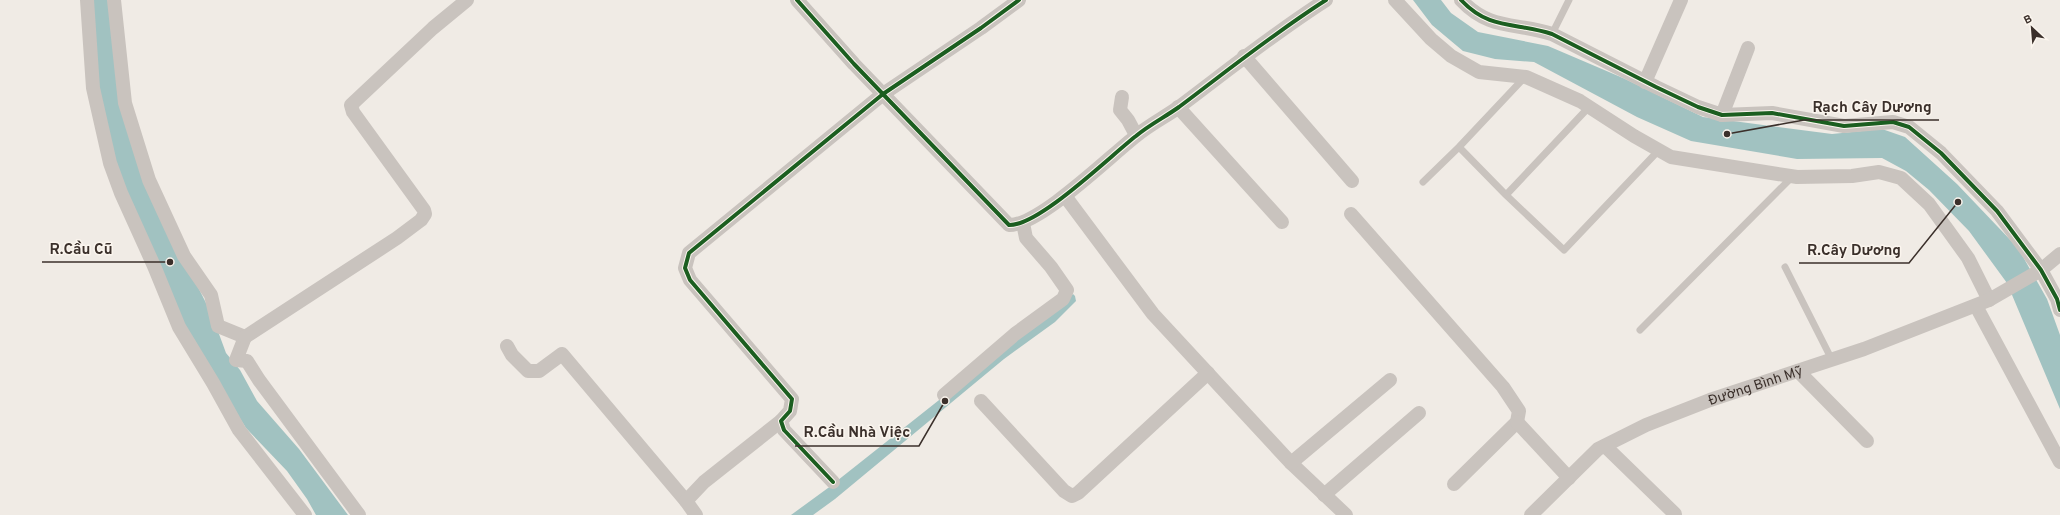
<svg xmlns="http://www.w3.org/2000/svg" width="2060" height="515" font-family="Overpass,sans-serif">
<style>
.water{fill:#a1c2c1}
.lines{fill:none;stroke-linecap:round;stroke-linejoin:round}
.lane{stroke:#c9c3be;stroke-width:7}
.street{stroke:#c9c3be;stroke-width:14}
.cycleway-casing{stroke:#fbf5ee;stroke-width:6}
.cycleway{stroke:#1b5e20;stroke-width:4}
.labels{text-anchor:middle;stroke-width:3;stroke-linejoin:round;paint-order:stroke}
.street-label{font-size:14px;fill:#3b302b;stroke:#fbf5ee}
.leader{fill:none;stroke:#3b302b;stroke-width:1.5}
.callout-dot{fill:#3b302b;stroke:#fbf5ee;stroke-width:1.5}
.callout-label{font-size:15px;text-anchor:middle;font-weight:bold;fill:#3b302b;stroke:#fbf5ee;stroke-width:3;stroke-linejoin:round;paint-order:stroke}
</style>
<rect width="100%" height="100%" fill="#f0ebe5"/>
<!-- water -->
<path class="water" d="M90,0H112L118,51L150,191L212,315L226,353L240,370L257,401L299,449L348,515H316L307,499L287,471L246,428L200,356L158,271L103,132Z
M1413,0H1441L1451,13L1478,32L1548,46L1623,78L1703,117L1832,134L1882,129L1905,137L1957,184L2018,248L2047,299L2060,335V409L2007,283L1969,231L1929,190L1906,171L1882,158L1797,159L1691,141L1637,117L1534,62L1495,59L1463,51L1432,25Z
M1073,294L1075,296L1076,301L1055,322L1004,359L835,499L813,515H791L828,488Z"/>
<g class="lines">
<!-- lane -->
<path class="lane" d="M1552,34L1569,0
M1459,147L1506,195L1564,250L1659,150
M1423,182L1459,147L1525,77
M1506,195L1589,107
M1785,267L1832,360
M1640,330L1793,176"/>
<!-- street -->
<g class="street">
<path d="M87,0L93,88L110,163L121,193L154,266L179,327L213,383L239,430L305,515"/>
<path d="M114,0L125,103L149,180L184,256L211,295L218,326L245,337L236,360L247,361L259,380L359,515"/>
<path d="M797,0L854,64L1009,225C1039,226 1110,156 1136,136C1149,125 1165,117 1179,107C1227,71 1274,33 1326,0"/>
<path d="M1395,0L1431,39L1451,56L1479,72L1526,77L1580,101L1634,136L1671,157L1797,177L1852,176L1879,172L1901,178L1929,204L1968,258L1989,300"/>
<path d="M1461,0C1490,31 1516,22 1552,34L1656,87L1698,107L1722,115L1772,113L1844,126L1893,122L1909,127L1941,153L1997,211L2041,270L2057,299L2060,310"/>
<path d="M1244,56L1352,181"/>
<path d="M1645,82L1681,0"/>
<path d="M1122,97L1120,110L1128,120L1136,135"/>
<path d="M1178,107L1282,222"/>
<path d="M1722,115L1748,48"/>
<path d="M1065,196L1153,314L1291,463L1346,515"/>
<path d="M1351,214L1503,387L1519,411L1517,422L1454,484"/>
<path d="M1976,306L2060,462"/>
<path d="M245,337L397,238L421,220L425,214L424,210L353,112L351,105L433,28L467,0"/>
<path d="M507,346L512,355L528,371H539L562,354L686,501"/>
<path d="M1798,371L1867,441"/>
<path d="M944,395L1015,334L1063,299L1067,290L1051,267L1026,238L1023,223"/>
<path d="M981,401L1064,491L1072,496L1078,493L1208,373"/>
<path d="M1517,422L1569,478"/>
<path d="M1605,446L1675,514"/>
<path d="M1291,463L1390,380"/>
<path d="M833,482L784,430L781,421L790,411L792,399L690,280L685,268L689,253L883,94L981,28L1019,0"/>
<path d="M1324,495L1419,413"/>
<path d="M696,515L686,501L704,482L781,421"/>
<path id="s1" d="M1531,515L1598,449L1646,425L1710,400L1864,349L1989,300L2041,270L2060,254"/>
</g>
<defs>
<path id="cycleway" d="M797,0L854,64L1009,225C1039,226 1110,156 1136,136C1149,125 1165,117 1179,107C1227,71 1274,33 1326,0
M1461,0C1490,31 1516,22 1552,34L1656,87L1698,107L1722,115L1772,113L1844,126L1893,122L1909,127L1941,153L1997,211L2041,270L2057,299L2060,310
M833,482L784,430L781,421L790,411L792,399L690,280L685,268L689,253L883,94L981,28L1019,0"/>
</defs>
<!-- cycleway casing -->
<use href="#cycleway" class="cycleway-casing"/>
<!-- cycleway -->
<use href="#cycleway" class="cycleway"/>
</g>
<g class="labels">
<!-- street labels -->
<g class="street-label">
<text dy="5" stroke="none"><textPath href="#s1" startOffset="264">Đường Bình Mỹ</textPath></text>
</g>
</g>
<!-- callouts -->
<path class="leader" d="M1727 134L1804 120H1939M170 262L121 262H42M1958 202L1909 263H1799M945 401L919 446H795"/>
<g class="callout-dot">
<circle cx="1727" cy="134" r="4"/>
<circle cx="170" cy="262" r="4"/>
<circle cx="1958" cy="202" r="4"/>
<circle cx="945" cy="401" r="4"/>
</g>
<g class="callout-label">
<text x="1872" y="112">Rạch Cây Dương</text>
<text x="81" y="254">R.Cầu Cũ</text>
<text x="1854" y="255">R.Cây Dương</text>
<text x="857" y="437">R.Cầu Nhà Việc</text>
</g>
<!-- north arrow -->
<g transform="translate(2032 28) rotate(334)" stroke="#fbf5ee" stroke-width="3" paint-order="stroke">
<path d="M0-3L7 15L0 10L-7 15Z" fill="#3b302b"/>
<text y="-6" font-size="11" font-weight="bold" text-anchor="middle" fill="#3b302b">B</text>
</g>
</svg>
